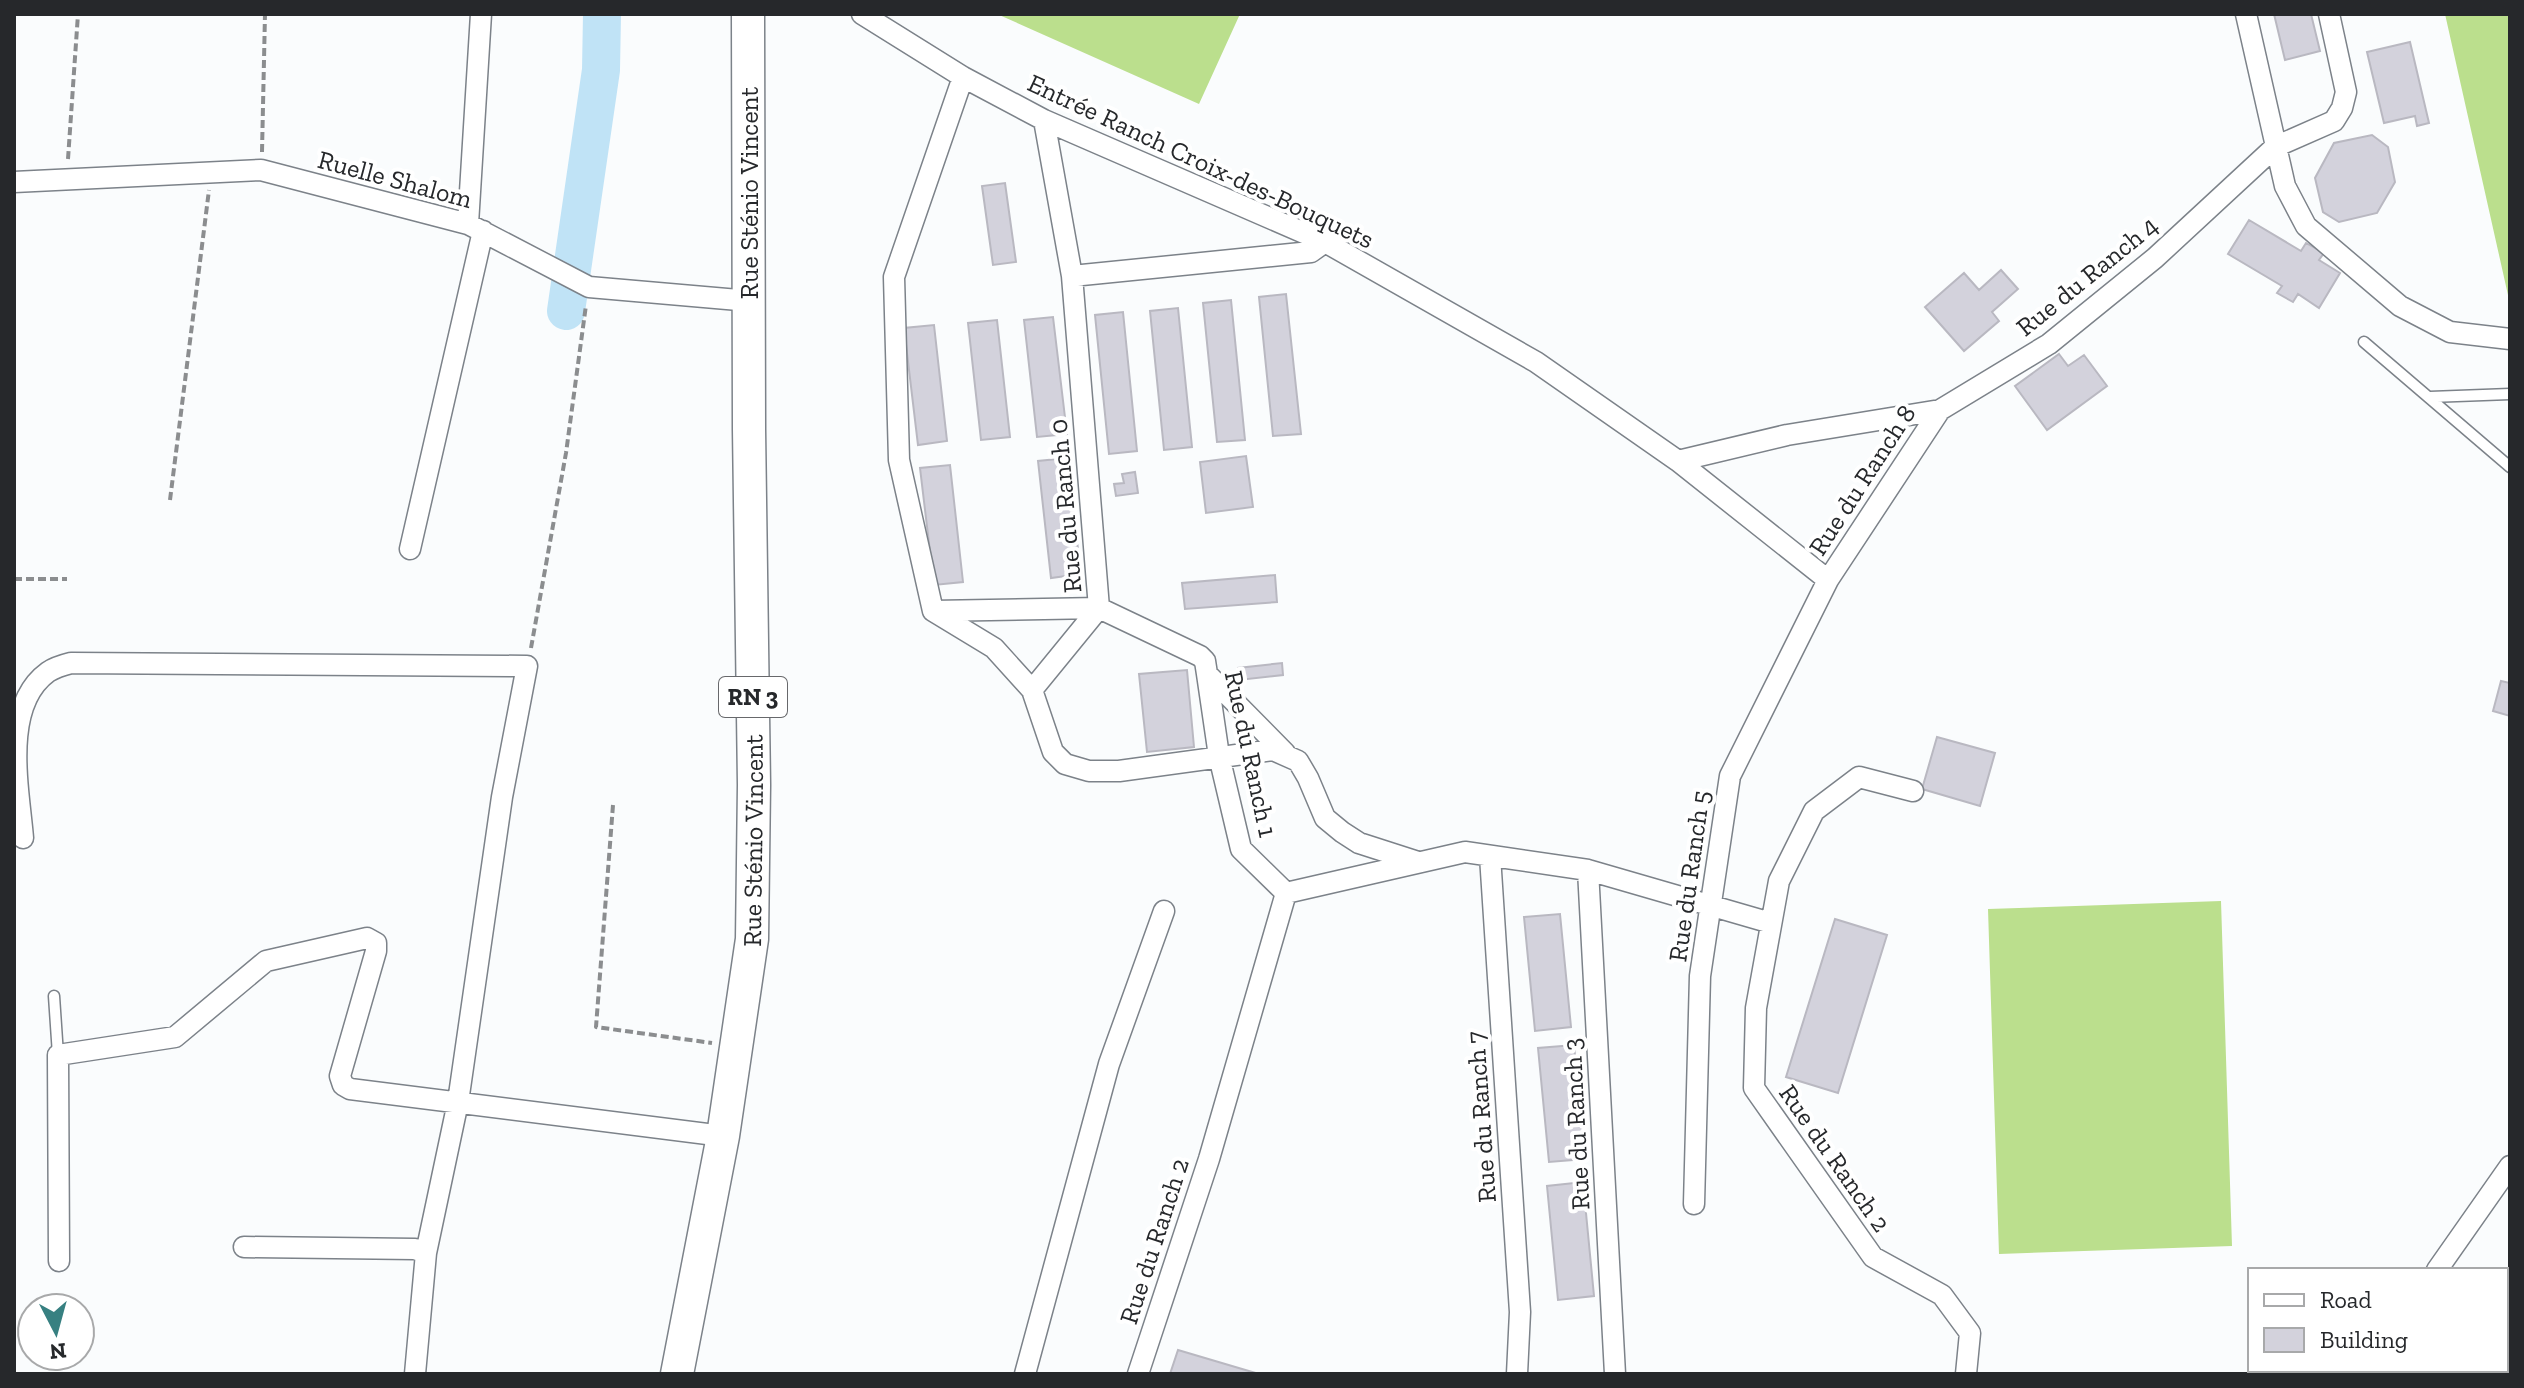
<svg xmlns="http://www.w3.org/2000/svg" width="2524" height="1388" font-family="'Zilla Slab',serif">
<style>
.pitch{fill:#bbdf8d}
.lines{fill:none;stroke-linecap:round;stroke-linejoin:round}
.river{stroke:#c0e3f6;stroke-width:38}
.building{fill:#d3d2dc;stroke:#b9b8c1;stroke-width:2}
.service-casing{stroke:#7c8289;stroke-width:13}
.minor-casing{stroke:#7c8289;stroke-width:23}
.primary-casing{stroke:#7c8289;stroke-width:35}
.path{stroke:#8b8d8f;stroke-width:4;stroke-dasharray:8 4;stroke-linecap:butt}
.service{stroke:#fff;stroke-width:10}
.minor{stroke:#fff;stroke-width:20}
.primary{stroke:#fff;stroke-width:32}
.labels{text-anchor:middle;stroke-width:8;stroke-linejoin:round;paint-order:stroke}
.shield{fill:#fff;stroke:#67686b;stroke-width:2}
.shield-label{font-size:24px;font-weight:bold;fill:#26282b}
.street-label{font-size:26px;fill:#26282b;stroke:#fff}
</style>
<rect width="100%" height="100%" fill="#fafcfd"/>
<!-- pitch -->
<path class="pitch" d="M997,14H1240L1199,104Z
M2445,14H2510V304Z
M2221,901L2232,1246L1999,1254L1988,909Z"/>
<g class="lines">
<!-- river -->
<path class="river" d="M566,311L601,70L602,14"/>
</g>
<!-- building -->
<path class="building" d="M2274,14H2311L2320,51L2285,60Z
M2410,42L2429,123L2417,126L2415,116L2384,123L2367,52Z
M2372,135L2388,147L2395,182L2377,213L2339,222L2323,212L2315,178L2334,143Z
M1005,183L1016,262L993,265L982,186Z
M2249,220L2301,251L2306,243L2324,253L2319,260L2340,273L2319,308L2298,294L2293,302L2277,293L2282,286L2228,254Z
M2001,270L2018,289L1992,312L1999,321L1964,351L1925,307L1964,273L1979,290Z
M1286,294L1301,434L1273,436L1259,297Z
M1231,300L1245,440L1217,442L1203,303Z
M1178,308L1192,447L1164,450L1150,311Z
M1123,312L1137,451L1109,454L1095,315Z
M1053,317L1067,434L1037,437L1024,320Z
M997,320L1010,437L981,440L968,323Z
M934,325L947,441L918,445L904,328Z
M2059,354L2068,366L2084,355L2107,386L2047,430L2015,386Z
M1246,456L1253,507L1206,513L1200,462Z
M1067,458L1081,574L1051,578L1038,461Z
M950,465L963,582L934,585L920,468Z
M1135,472L1138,493L1116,496L1114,484L1124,483L1122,474Z
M1275,575L1277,602L1185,609L1182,583Z
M1282,663L1283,675L1239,680L1238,668Z
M1187,670L1194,747L1147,752L1139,674Z
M2501,681L2510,683V716L2493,711Z
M1937,737L1995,753L1980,806L1922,789Z
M1560,914L1571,1027L1535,1031L1524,917Z
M1835,919L1887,935L1838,1093L1786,1077Z
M1574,1045L1585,1159L1549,1162L1538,1048Z
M1583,1182L1594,1296L1558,1300L1547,1186Z
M1178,1350L1259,1374H1170Z"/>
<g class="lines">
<defs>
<path id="service" d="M2364,342L2510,467
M2430,397L2510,394
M54,996L58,1055"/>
<path id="minor" d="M862,14L963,77L1044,120L1325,242L1536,362L1678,461L1828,580
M2246,14L2285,186L2306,226L2400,306L2450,332L2510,339
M963,77L894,277L899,460L933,611L1099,608L1072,276L1044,120
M14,182L261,170L468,224L589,287L750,301
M468,224L481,14
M1072,276L1311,252L1325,242
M1678,461L1787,435L1940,410L2049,344L2155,258L2275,147L2334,121L2342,108L2346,92L2329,14
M410,549L483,231
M933,611L994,648L1032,690L1053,752L1065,764L1089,771H1119L1273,750L1298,761L1308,778L1325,818L1342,832L1359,843L1418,862
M1207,674L1285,753
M1032,690L1099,608L1200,656L1205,661L1207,674L1219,756L1241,849L1286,893L1465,852L1588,870L1771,923
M1913,791L1859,777L1814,811L1779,881L1756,1008L1754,1088L1873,1257L1942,1295L1970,1333L1966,1374
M23,838C19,789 1,706 48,672C54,668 63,665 71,663L527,666L502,797L458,1102L426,1253
M1490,856L1520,1312L1517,1374
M1588,870L1615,1374
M1694,1204L1700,976L1730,776L1828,580L1940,410
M244,1247L415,1249L426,1253L415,1374
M59,1261L58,1055L175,1037L266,961L367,938L376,943V951L340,1076L343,1085L350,1089L723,1136
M2437,1270L2510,1166
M1025,1374L1109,1064L1164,911
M1138,1374L1209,1159L1286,893
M2361,1374L2364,1370"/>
<g id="primary">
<path id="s1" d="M677,1374L723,1136L752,939L754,785L749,429L748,14"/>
</g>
</defs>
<!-- service casing -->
<use href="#service" class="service-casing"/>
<!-- minor casing -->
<use href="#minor" class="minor-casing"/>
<!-- primary casing -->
<use href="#primary" class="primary-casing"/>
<!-- path -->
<path class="path" d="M262,152L265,14
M68,159L78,14
M170,500L209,190
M14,579H67
M531,648L566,453L586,305
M613,805L596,1027L712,1043"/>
<!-- service -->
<use href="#service" class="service"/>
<!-- minor -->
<use href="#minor" class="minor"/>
<!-- primary -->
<use href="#primary" class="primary"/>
</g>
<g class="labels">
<!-- shield labels -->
<rect class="shield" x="719" y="677" width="68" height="40" rx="6"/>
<g class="shield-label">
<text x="753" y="705">RN 3</text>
</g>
<!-- street labels -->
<g class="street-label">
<text transform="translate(1201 161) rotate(25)" y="9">Entrée Ranch Croix-des-Bouquets</text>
<text transform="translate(395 179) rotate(15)" y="9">Ruelle Shalom</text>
<text transform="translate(749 193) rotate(-90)" y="9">Rue Sténio Vincent</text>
<text transform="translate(2087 276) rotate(-39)" y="9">Rue du Ranch 4</text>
<text transform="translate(1862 480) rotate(-57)" y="9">Rue du Ranch 8</text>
<text transform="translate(1065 506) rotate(-95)" y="9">Rue du Ranch 0</text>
<text transform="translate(1251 754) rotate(78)" y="9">Rue du Ranch 1</text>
<text dy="9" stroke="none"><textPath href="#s1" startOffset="540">Rue Sténio Vincent</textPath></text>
<text transform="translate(1689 876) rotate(-82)" y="9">Rue du Ranch 5</text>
<text transform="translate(1481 1117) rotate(-94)" y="9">Rue du Ranch 7</text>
<text transform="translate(1576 1124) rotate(-93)" y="9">Rue du Ranch 3</text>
<text transform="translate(1835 1158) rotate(55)" y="9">Rue du Ranch 2</text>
<text transform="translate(1154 1241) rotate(-72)" y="9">Rue du Ranch 2</text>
</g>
</g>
<!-- border -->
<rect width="2524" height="1388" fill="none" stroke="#26282b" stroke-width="32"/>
<!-- legend -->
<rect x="2248" y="1268" width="260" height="104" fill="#ffffff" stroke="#a8a9aa" stroke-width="2"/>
<rect x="2264" y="1294" width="40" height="12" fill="#ffffff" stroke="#a8a9aa" stroke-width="2"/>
<text x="2320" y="1308" font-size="24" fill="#26282b">Road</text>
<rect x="2264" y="1328" width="40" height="24" fill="#d3d2dc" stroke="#a8a9aa" stroke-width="2"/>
<text x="2320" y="1348" font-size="24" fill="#26282b">Building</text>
<!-- north arrow -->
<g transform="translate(56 1332) rotate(174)"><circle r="38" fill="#ffffff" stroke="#a8a9aa" stroke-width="2"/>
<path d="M0-6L14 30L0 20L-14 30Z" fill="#378081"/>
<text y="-12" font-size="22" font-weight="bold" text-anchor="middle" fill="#26282b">N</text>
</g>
</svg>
